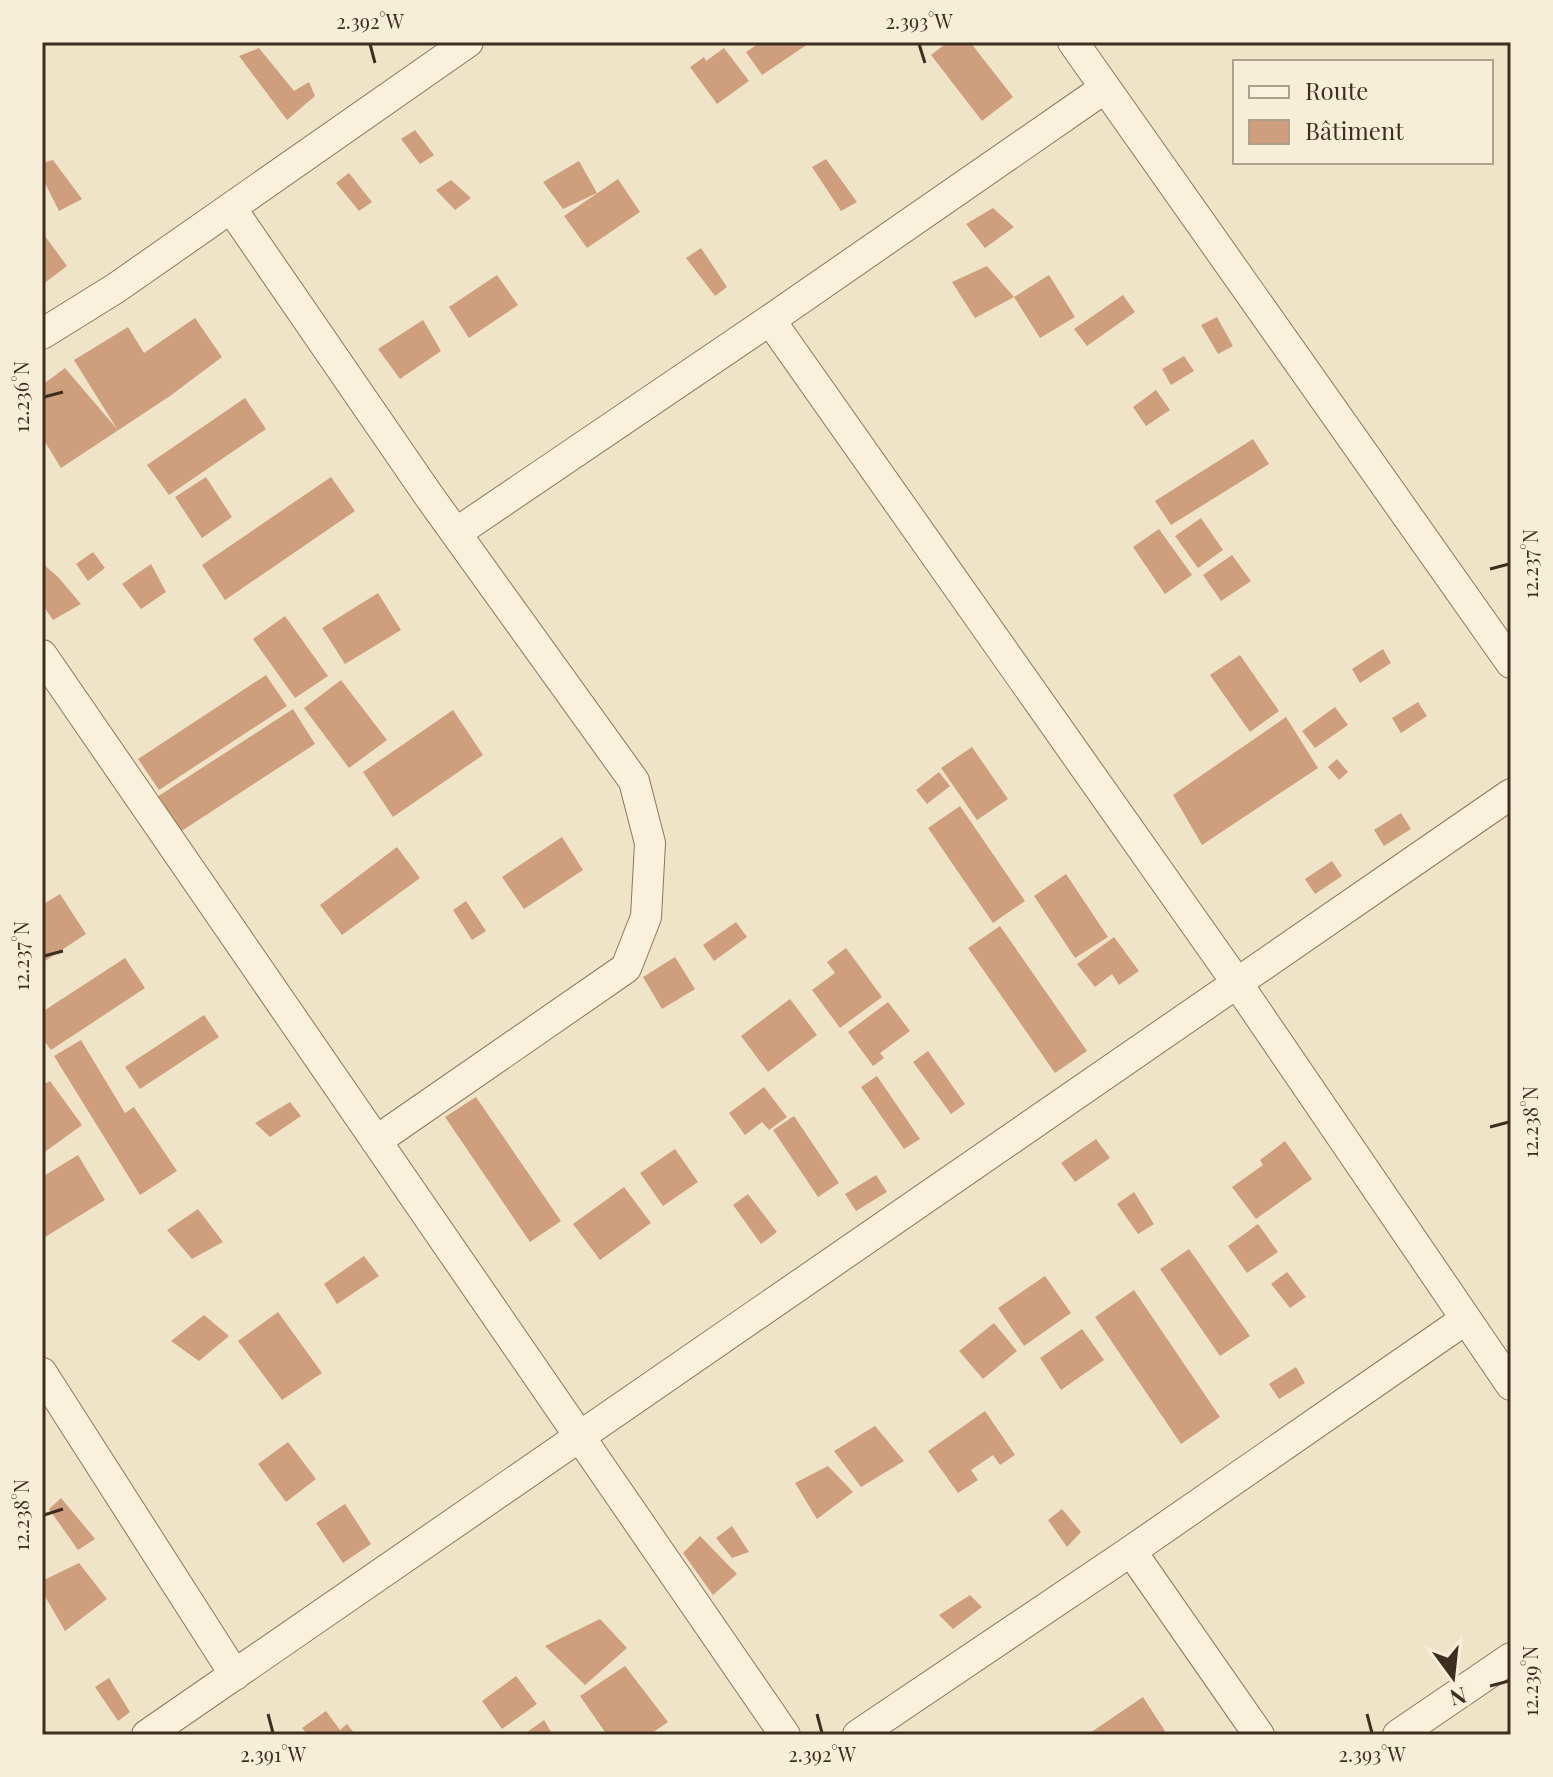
<svg xmlns="http://www.w3.org/2000/svg" width="1553" height="1777" font-family="'Playfair Display',serif">
<style>
.building{fill:#cf9f7d}
.lines{fill:none;stroke-linecap:round;stroke-linejoin:round}
.minor-casing{stroke:#8d765c;stroke-width:32}
.minor{stroke:#faf1dc;stroke-width:30}
.ticks{fill:none;stroke:#3d2e20;stroke-width:3}
.neatline{fill:none;stroke:#3d2e20;stroke-width:3}
.ticks-label{font-size:20px;text-anchor:middle;fill:#3d2e20}
</style>
<rect width="100%" height="100%" fill="#f0e4c8"/>
<!-- building -->
<path class="building" d="M761,42H811L762,75L746,52Z
M948,42H970L1013,97L982,121L931,55Z
M259,48L294,91L309,82L315,96L287,120L239,56Z
M724,48L749,81L717,104L690,67L704,57L706,61Z
M415,130L434,155L420,164L401,139Z
M826,159L857,202L841,211L812,167Z
M53,160L82,199L59,211L42,177V163Z
M579,161L597,193L563,209L543,182Z
M349,173L372,202L359,211L336,183Z
M618,179L640,212L587,248L564,216Z
M451,180L471,198L455,210L436,190Z
M993,208L1014,227L985,248L966,224Z
M42,232L67,266L42,285Z
M701,248L727,287L715,296L686,258Z
M987,266L1014,297L975,318L952,282Z
M497,275L518,305L469,338L449,307Z
M1049,275L1075,317L1040,338L1014,297Z
M1123,295L1135,312L1087,346L1074,329Z
M1217,317L1233,346L1218,354L1201,325Z
M195,318L222,357L170,396L61,468L42,437V385L65,368L117,429L74,360L128,327L144,353Z
M423,320L441,351L400,379L378,349Z
M1184,356L1194,371L1171,385L1162,369Z
M1156,390L1170,410L1146,426L1133,407Z
M245,398L266,429L169,495L147,465Z
M1253,439L1269,464L1171,525L1155,501Z
M206,477L232,517L202,538L175,497Z
M331,477L355,511L225,600L202,565Z
M1201,518L1223,550L1198,568L1175,536Z
M1159,529L1192,575L1165,594L1133,547Z
M93,552L105,568L88,581L76,564Z
M1232,555L1251,581L1221,601L1203,575Z
M42,563L58,577L81,604L53,620L42,604Z
M151,564L166,592L141,609L122,584Z
M378,593L401,630L345,664L322,628Z
M285,616L328,676L295,698L253,639Z
M1383,649L1391,663L1360,683L1352,669Z
M1240,655L1279,711L1250,732L1210,675Z
M266,675L287,706L159,790L138,759Z
M341,680L387,740L349,768L304,708Z
M1418,702L1427,716L1401,733L1392,718Z
M1335,707L1348,725L1315,748L1302,731Z
M293,709L315,744L180,832L157,797Z
M453,710L483,755L393,817L363,772Z
M1286,717L1318,768L1202,845L1173,795Z
M972,747L1008,799L977,820L941,768Z
M1337,759L1348,772L1339,780L1328,767Z
M939,772L950,786L927,804L916,790Z
M960,806L1025,901L993,923L928,828Z
M1401,813L1411,829L1384,846L1374,830Z
M562,837L583,870L524,909L502,877Z
M397,847L420,878L342,935L320,905Z
M1332,861L1342,876L1315,894L1305,879Z
M1066,874L1108,937L1075,958L1034,896Z
M60,894L86,934L42,963V905Z
M466,901L486,931L472,940L453,910Z
M736,922L747,937L714,961L703,945Z
M1000,926L1087,1051L1055,1073L968,948Z
M1114,937L1139,971L1119,985L1112,974L1095,987L1077,964Z
M846,948L882,997L840,1028L812,990L835,973L827,962Z
M675,957L695,989L662,1009L643,977Z
M125,958L145,988L51,1050L42,1038V1012Z
M790,999L817,1035L768,1072L741,1036Z
M888,1002L910,1031L880,1053L884,1058L873,1066L848,1032Z
M204,1015L219,1037L140,1089L125,1067Z
M81,1040L125,1113L134,1107L177,1171L140,1195L54,1056Z
M928,1051L965,1104L951,1114L913,1062Z
M877,1076L920,1139L904,1149L861,1087Z
M50,1081L82,1125L42,1154V1085Z
M764,1087L787,1117L769,1130L762,1122L745,1135L729,1113Z
M476,1097L561,1221L530,1242L445,1117Z
M290,1102L301,1116L270,1137L255,1123Z
M794,1116L839,1183L818,1197L773,1130Z
M1096,1139L1110,1158L1075,1182L1061,1163Z
M1285,1141L1312,1179L1256,1219L1232,1187L1263,1165L1260,1160Z
M675,1149L698,1182L663,1206L640,1173Z
M78,1155L105,1200L42,1239V1177Z
M876,1175L887,1192L856,1211L845,1194Z
M624,1187L651,1223L600,1260L573,1224Z
M1134,1192L1154,1224L1138,1234L1117,1204Z
M748,1194L777,1232L761,1244L733,1205Z
M198,1209L223,1242L192,1259L167,1230Z
M1258,1224L1278,1252L1247,1273L1228,1246Z
M1189,1249L1250,1336L1220,1356L1160,1269Z
M364,1256L379,1276L337,1304L324,1284Z
M1287,1272L1306,1297L1290,1308L1271,1284Z
M1045,1276L1071,1313L1024,1346L998,1308Z
M1134,1290L1220,1417L1181,1444L1095,1317Z
M278,1312L322,1373L282,1400L238,1341Z
M204,1315L229,1336L199,1361L171,1341Z
M994,1323L1017,1351L983,1379L959,1351Z
M1082,1329L1104,1360L1061,1390L1040,1358Z
M1296,1367L1305,1383L1279,1399L1269,1384Z
M985,1411L1015,1455L1000,1465L993,1455L971,1470L978,1480L958,1493L928,1451Z
M875,1426L904,1461L861,1487L834,1451Z
M288,1442L316,1479L286,1502L258,1464Z
M828,1466L853,1492L817,1519L795,1483Z
M61,1498L95,1539L78,1550L49,1509Z
M345,1504L371,1544L343,1563L316,1523Z
M1062,1509L1081,1532L1067,1547L1048,1520Z
M732,1526L749,1552L732,1558L716,1538Z
M700,1536L737,1574L713,1595L683,1553Z
M79,1563L107,1599L65,1631L42,1591V1581Z
M970,1595L982,1607L953,1629L939,1615Z
M600,1619L627,1648L585,1685L545,1646Z
M625,1666L668,1722L649,1735H607L580,1696Z
M516,1676L537,1704L502,1729L482,1701Z
M109,1678L130,1712L118,1721L95,1687Z
M1143,1697L1165,1731L1160,1735H1087Z
M326,1711L340,1730L347,1724L356,1735H308L302,1728Z
M544,1720L553,1735H523Z"/>
<g class="lines">
<defs>
<path id="minor" d="M1073,42L1511,663
M231,208L429,496L634,781L650,843L646,917L626,968L376,1141
M770,320L1237,983L1511,1385
M42,334L116,288L468,42
M456,533L770,320L1105,88
M42,655L785,1735
M42,1373L235,1675
M1131,1551L1259,1735
M147,1735L1511,794
M858,1735L1131,1551L1466,1319
M1398,1735L1511,1658"/>
</defs>
<!-- minor casing -->
<use href="#minor" class="minor-casing"/>
<!-- minor -->
<use href="#minor" class="minor"/>
</g>
<!-- ticks -->
<path class="ticks" d="M370,44L375,63M919,44L925,63M44,397L63,392M1490,569L1509,564M44,956L63,951M1490,1127L1509,1122M44,1515L63,1509M1490,1686L1509,1681M268,1714L273,1733M817,1714L822,1733M1367,1714L1372,1733"/>
<!-- border -->
<rect width="1553" height="1777" fill="none" stroke="#f7eed8" stroke-width="88"/>
<!-- legend -->
<rect x="1233" y="60" width="260" height="104" fill="#f7eed8" stroke="#ada18e" stroke-width="2"/>
<rect x="1249" y="86" width="40" height="12" fill="#faf1dc" stroke="#ada18e" stroke-width="2"/>
<text x="1305" y="100" font-size="24" fill="#3d2e20">Route</text>
<rect x="1249" y="120" width="40" height="24" fill="#cf9f7d" stroke="#ada18e" stroke-width="2"/>
<text x="1305" y="140" font-size="24" fill="#3d2e20">Bâtiment</text>
<!-- north arrow -->
<g transform="translate(1453 1677) rotate(165)" stroke="#f7eed8" stroke-width="6" paint-order="stroke">
<path d="M0-6L14 30L0 20L-14 30Z" fill="#3d2e20"/>
<text y="-12" font-size="22" font-weight="bold" text-anchor="middle" fill="#3d2e20">N</text>
</g>
<rect x="44" y="44" width="1465" height="1689" class="neatline"/>
<g class="ticks-label">
<text x="370" y="29">2.392°W</text>
<text x="919" y="29">2.393°W</text>
<text transform="translate(22 397) rotate(-90)" y="7">12.236°N</text>
<text transform="translate(1531 564) rotate(-90)" y="7">12.237°N</text>
<text transform="translate(22 956) rotate(-90)" y="7">12.237°N</text>
<text transform="translate(1531 1122) rotate(-90)" y="7">12.238°N</text>
<text transform="translate(22 1515) rotate(-90)" y="7">12.238°N</text>
<text transform="translate(1531 1681) rotate(-90)" y="7">12.239°N</text>
<text x="273" y="1762">2.391°W</text>
<text x="822" y="1762">2.392°W</text>
<text x="1372" y="1762">2.393°W</text>
</g>
</svg>
